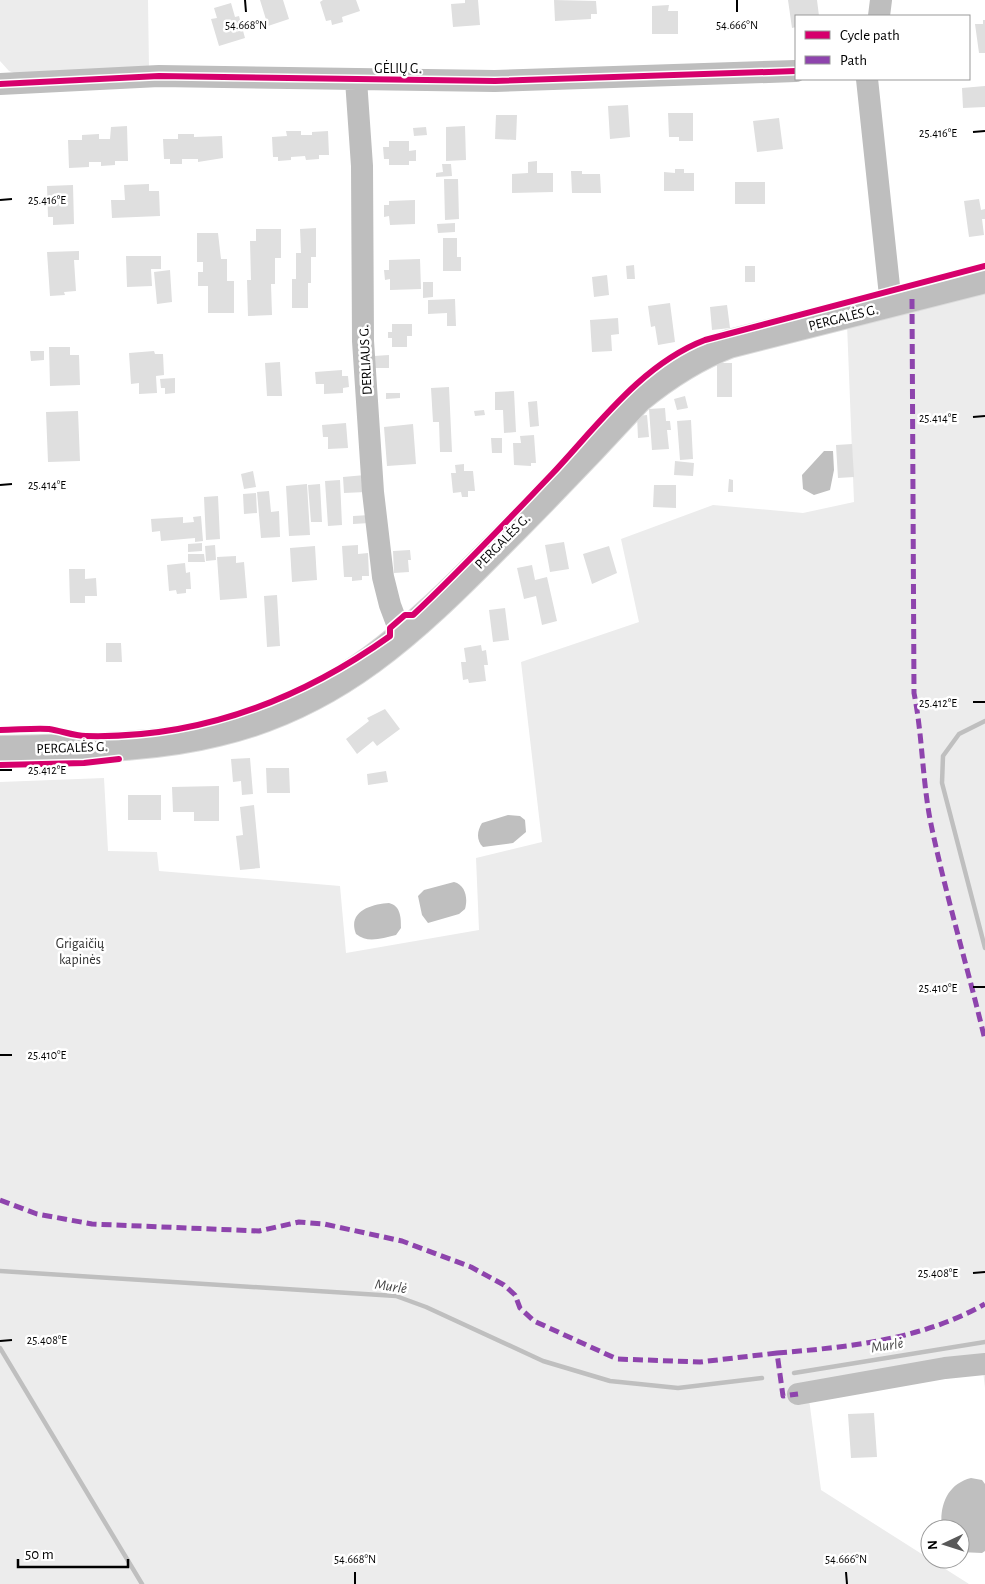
<svg xmlns="http://www.w3.org/2000/svg" width="985" height="1584" font-family="'Alegreya Sans',sans-serif">
<style>
.green{fill:#ececec}
.water{fill:#bfbfbf}
.lines{fill:none;stroke-linecap:round;stroke-linejoin:round}
.stream{stroke:#bfbfbf;stroke-width:4.5}
.building{fill:#dfdfdf}
.major-casing{stroke:#dbdbdb;stroke-width:30}
.minor{stroke:#bebebe;stroke-width:22}
.major{stroke:#bebebe;stroke-width:28}
.quiet{stroke:#8e44ad;stroke-width:5;stroke-dasharray:10 5;stroke-linecap:butt}
.cycleway-casing{stroke:#fff;stroke-width:9}
.cycleway{stroke:#d6006c;stroke-width:6}
.ticks{fill:none;stroke:#000;stroke-width:2}
.labels{text-anchor:middle;stroke-width:5;stroke-linejoin:round;paint-order:stroke}
.street-label{font-size:14px;fill:#000;stroke:#fff}
.park-label{font-size:14px;fill:#333;stroke:#fff}
.water-label{font-size:15px;font-style:italic;fill:#444;stroke:#fff}
.ticks-label{font-size:12px;text-anchor:middle;fill:#000;stroke:#fff;stroke-width:5;stroke-linejoin:round;paint-order:stroke}
</style>
<rect width="100%" height="100%" fill="#fff"/>
<!-- green -->
<path class="green" d="M0,0H148L149,69L17,74L9,71L0,61Z
M985,288V1388L983,1371L809,1399L821,1490L969,1584H0V782L104,778L108,851L157,852L159,871L340,886L346,953L479,930L476,858L542,842L521,662L639,622L621,539L713,505L803,513L854,502L847,324Z"/>
<!-- water -->
<path class="water" d="M824,451H833L834,470L830,490L814,495L803,489L802,475Z
M508,815L520,816L525,820L526,832L513,843L483,847C476,840 477,831 482,823Z
M454,882C466,885 468,899 465,909L459,914L428,923L422,915L418,896L424,890Z
M389,903C401,906 401,918 401,928L396,935C382,938 368,944 356,934C347,911 372,904 389,903Z
M971,1478L982,1480L985,1484V1551L982,1553L960,1552V1529H942C939,1506 947,1484 971,1478Z"/>
<g class="lines">
<!-- stream -->
<path class="stream" d="M985,721L959,734L943,756L942,783L985,948
M0,1271L396,1296L426,1307L543,1361L610,1381L678,1388L762,1378
M0,1348L142,1584
M794,1373L985,1342"/>
</g>
<!-- building -->
<path class="building" d="M260,0H283L289,19L268,26Z
M323,0H356L360,11L342,17L343,22L332,25L331,20L326,21L320,2Z
M465,0H478L480,25L453,27L451,4L465,3Z
M554,0L596,1L597,14H591V19L555,21Z
M788,0H817L819,16H796V27L792,28Z
M231,3L235,17L239,16L245,38L219,46L211,19L217,18L214,8Z
M669,5L668,11H678V34H652V6Z
M983,20H985V53H979L975,24H983Z
M985,86V107L963,108L962,88Z
M628,105L630,137L610,139L608,106Z
M668,113H693V141H679V137H669Z
M496,115H517L516,140L495,139Z
M779,118L783,149L757,152L753,121Z
M127,126L128,161H115V165L101,166V162H89V167L69,168L68,140H82V135L99,134V139H110L111,127Z
M465,126L466,160L446,161V127Z
M426,127L427,135L414,136L413,128Z
M286,131H301V135H312V132L328,131L329,155H319V159L306,160L305,156L291,157V160L278,161V157H273L272,137L287,136Z
M178,134H194V137L222,136L223,158L198,162V159H182V164H170V159H164L163,139H178Z
M389,141H409V151L416,150V161H409V165H389V159H384L383,147H389Z
M537,161V173H553V192L512,193V174L528,173V162Z
M442,164H451L452,176L436,177V173L443,172Z
M675,169H684V173H694V191H664V172L675,173Z
M571,171H582V174H600L601,193H572Z
M444,179H458L459,219L445,220Z
M735,182H765V204H735Z
M149,184V191H159L160,216L112,218L111,200H125L124,185Z
M73,185L74,224L53,225V217H48L47,186Z
M979,199L981,210L985,209V219H982L984,235L969,237L964,201Z
M415,200V224L390,225L389,216L384,217V205H389V201Z
M455,223V232L438,233L437,224Z
M316,228V257H311V283H308V308H292V279H296V253H301L300,229Z
M256,229H281V258H275V284H271L272,315L248,316L247,280H251L250,241H256Z
M197,233H218L221,259H227V281H234V313H208V286H198V272H203V262H197Z
M443,238H457V257H461V271H443Z
M79,251V260H74L76,291L64,292L65,295L50,296L47,252Z
M126,256H161V269H151L152,286L127,287Z
M420,259L421,289L390,290V279L385,280L384,270H389V260Z
M634,265L635,279H627L626,266Z
M745,266H755V282H745Z
M170,270L172,302L157,304L154,272Z
M607,275L609,295L594,297L592,277Z
M423,282H433V297L423,298Z
M455,299L456,326H447V313L428,314V300Z
M670,303L675,342L658,345L655,326L651,327L648,306Z
M727,305L730,328L712,330L710,307Z
M618,318L619,334L611,335L612,351L592,352L590,320Z
M392,324H412V336H407V347H392V338H388V332H392Z
M49,347H70V355H79L80,385L50,386Z
M30,351H44V360L31,361Z
M154,351L155,354H163L164,375L156,376L157,393L139,394V383L131,384L129,353Z
M389,355V368H375L374,356Z
M280,362L282,396H267L265,363Z
M717,363H732V397H717Z
M342,370V376H348L349,387L343,388V393L324,394V384H316L315,372Z
M175,378V393L165,394V388H161L160,379Z
M449,387L452,452H440L439,422H433L431,388Z
M514,391L516,432L504,433L503,410H495V392Z
M386,393H400V398L386,399Z
M685,396L688,408L677,410L674,399Z
M537,401L539,426L530,427L528,402Z
M665,408L666,421H670L671,430H667L669,449L652,450L649,409Z
M484,410L485,415L475,416L474,411Z
M78,411L80,461L48,462L46,412Z
M647,415L649,437L638,438L637,416Z
M691,420L693,459L680,460L677,421Z
M346,423L348,448L328,449V437H323L322,425Z
M413,424L416,464L387,466L384,427Z
M534,435L536,463H531V466L514,465L513,443H521L520,436Z
M491,438H502V453H492Z
M852,444L854,477L838,478L836,445Z
M675,461L694,463L693,476L674,475Z
M464,464V471H473L475,491H468V497H462L461,492L453,493L451,473H456L455,465Z
M253,471L256,487L244,489L241,474Z
M365,475L366,492L344,493L343,477Z
M729,479L733,480V492H728Z
M340,480L342,525L328,526L325,481Z
M307,484L310,535L289,536L286,486Z
M320,484L322,522H311L308,485Z
M654,485H676V508L653,507Z
M269,491L271,512L279,511L280,537L261,538L257,492Z
M256,493L257,513L244,514L243,494Z
M218,496L220,539L206,540L204,497Z
M370,515V523L353,524V516Z
M201,516L203,541L195,542V538L161,541L160,531L152,532L151,519L183,517V523L194,522L193,517Z
M564,542L569,569L550,572L545,545Z
M202,543V551L188,552V544Z
M215,545L216,560L206,561L205,546Z
M358,545V554L368,553L369,576H362V580L352,581V577H344L342,546Z
M315,546L317,580L292,582L290,548Z
M609,546L617,573L592,584L583,554Z
M410,550L411,560H408L409,572L394,573L393,551Z
M188,554H204L205,562H188Z
M236,556V563L244,562L247,598L220,600L217,557Z
M185,563L186,573L190,572L191,589H186V593L177,594L176,590L169,591L167,565Z
M532,565L535,580L547,577L557,621L542,625L536,596L524,599L517,568Z
M69,569H85V579L96,578L97,596H85V603H70Z
M277,595L280,646L267,647L264,596Z
M505,608L509,640L493,642L489,610Z
M106,643H121L122,662H106Z
M481,645L482,651L486,650L488,665H484L486,681L469,683L468,679L463,680L461,662H466L464,648Z
M385,709L400,729L377,746L373,741L357,754L346,739L369,721L367,718Z
M250,758L253,794L242,795L241,781L233,782L231,759Z
M266,768H289L290,793H267Z
M386,771L388,782L368,785L367,774Z
M219,786V821H194V812H173L172,787Z
M128,795H161V820H128Z
M254,805L260,868L240,870L236,836L243,835L240,807Z
M874,1413L877,1457L851,1458L848,1414Z"/>
<g class="lines">
<defs>
<path id="major" d="M0,750C72,748 147,750 218,732C337,704 414,630 497,546C545,498 592,449 638,399C666,376 695,357 729,344L985,279"/>
</defs>
<!-- major casing -->
<use href="#major" class="major-casing"/>
<!-- minor -->
<path class="minor" d="M879,16L881,0
M867,79L891,305
M356,80L362,166L363,341L373,492L383,577L390,605L402,637
M0,84L159,76L495,81L796,71
M798,1394L945,1368L985,1364"/>
<!-- major -->
<use href="#major" class="major"/>
<!-- quiet -->
<path class="quiet" d="M912,299L914,693C923,738 922,783 932,829C947,899 968,969 985,1040
M0,1200L37,1214L92,1224L259,1231L299,1222L324,1224L402,1241L471,1267L504,1285L515,1295L520,1308L534,1321L617,1359L700,1362L777,1353L783,1396L798,1394
M777,1353C849,1347 921,1340 985,1304"/>
<defs>
<path id="cycleway" d="M0,84L159,76L495,81L796,71
M0,730C16,730 33,728 49,729C62,731 74,736 86,736C199,739 300,700 390,636V628L405,615H413C461,570 506,522 552,474C598,425 642,364 705,340L985,266
M0,765L84,763L119,759"/>
</defs>
<!-- cycleway casing -->
<use href="#cycleway" class="cycleway-casing"/>
<!-- cycleway -->
<use href="#cycleway" class="cycleway"/>
</g>
<!-- ticks -->
<path class="ticks" d="M245,0L246,12M737,0V12M973,132L985,131M0,200L12,199M973,417L985,416M0,485L12,484M973,702H985M0,770H12M973,987H985M0,1055H12M973,1273L985,1272M0,1341L12,1340M355,1572V1584M846,1572L847,1584"/>
<g class="labels">
<!-- street labels -->
<g class="street-label">
<text x="398" y="73">GĖLIŲ G.</text>
<text transform="translate(843 317) rotate(-14)" y="5">PERGALĖS G.</text>
<text transform="translate(365 360) rotate(-93)" y="5">DERLIAUS G.</text>
<text transform="translate(502 541) rotate(-45)" y="5">PERGALĖS G.</text>
<text transform="translate(72 747) rotate(-2)" y="5">PERGALĖS G.</text>
</g>
<!-- park labels -->
<g class="park-label">
<text x="80" y="948">Grigaičių<tspan x="80" dy="16">kapinės</tspan></text>
</g>
<!-- water labels -->
<g class="water-label">
<text transform="translate(391 1286) rotate(9)" y="5">Murlė</text>
<text transform="translate(887 1345) rotate(-9)" y="5">Murlė</text>
</g>
</g>
<g class="ticks-label">
<text x="246" y="29">54.668°N</text>
<text x="737" y="29">54.666°N</text>
<text x="938" y="137">25.416°E</text>
<text x="47" y="204">25.416°E</text>
<text x="938" y="422">25.414°E</text>
<text x="47" y="489">25.414°E</text>
<text x="938" y="707">25.412°E</text>
<text x="47" y="774">25.412°E</text>
<text x="938" y="992">25.410°E</text>
<text x="47" y="1059">25.410°E</text>
<text x="938" y="1277">25.408°E</text>
<text x="47" y="1344">25.408°E</text>
<text x="355" y="1563">54.668°N</text>
<text x="846" y="1563">54.666°N</text>
</g>
<!-- legend -->
<rect x="795" y="15" width="175" height="65" fill="#ffffff" stroke="#999999"/>
<rect x="805" y="31" width="25" height="8" fill="#d6006c" stroke="#999999"/>
<text x="840" y="40" font-size="15" fill="#000000">Cycle path</text>
<rect x="805" y="56" width="25" height="8" fill="#8e44ad" stroke="#999999"/>
<text x="840" y="65" font-size="15" fill="#000000">Path</text>
<!-- north arrow -->
<g transform="translate(945 1544) rotate(266)"><circle r="24" fill="#ffffff" stroke="#999999"/>
<path d="M0-4L9 19L0 12L-9 19Z" fill="#595959"/>
<text y="-8" font-size="14" font-weight="bold" text-anchor="middle" fill="#000000">N</text>
</g>
<!-- scale -->
<path d="M18 1559v8h110v-8" fill="none" stroke="#000000" stroke-width="2.5"/>
<text x="25" y="1559" font-size="15" fill="#000000" stroke="#ffffff" stroke-width="4" paint-order="stroke">50 m</text>
</svg>
